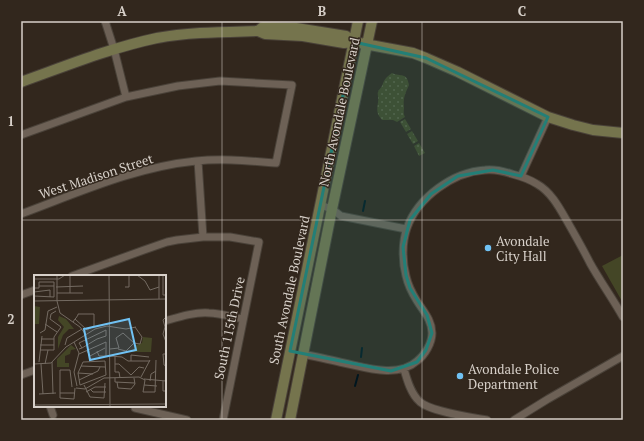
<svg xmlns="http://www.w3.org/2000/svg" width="644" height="441" font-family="'PT Serif',serif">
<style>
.grass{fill:url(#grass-dots)}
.green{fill:#444626}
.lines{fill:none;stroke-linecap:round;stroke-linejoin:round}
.stream{stroke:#00161f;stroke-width:2}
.street-casing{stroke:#4a4239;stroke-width:9}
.secondary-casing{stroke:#4a4239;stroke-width:12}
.street{stroke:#6d6156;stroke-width:7}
.secondary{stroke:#75744d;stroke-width:10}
.marked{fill:#237f77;fill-opacity:0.2;stroke:#237f77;stroke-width:3;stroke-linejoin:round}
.grid{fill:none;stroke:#d7d0c9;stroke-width:1;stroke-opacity:0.55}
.poi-dot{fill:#70c2f4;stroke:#32271d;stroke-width:1.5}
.labels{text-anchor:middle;stroke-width:3;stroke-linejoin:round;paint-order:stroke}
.street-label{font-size:13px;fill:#d7d0c9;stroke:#32271d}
.poi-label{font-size:13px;fill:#d7d0c9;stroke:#32271d;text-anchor:start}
.inset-road{fill:none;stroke:#746b62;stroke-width:1}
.view{fill:#70c2f4;fill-opacity:0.15;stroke:#70c2f4;stroke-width:2}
.inset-edge{fill:none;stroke:#d7d0c9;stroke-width:2}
.neatline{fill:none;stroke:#d7d0c9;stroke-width:1.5}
.grid-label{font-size:13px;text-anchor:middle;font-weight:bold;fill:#d7d0c9}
</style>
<defs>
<pattern id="grass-dots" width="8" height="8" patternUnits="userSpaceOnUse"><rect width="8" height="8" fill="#444626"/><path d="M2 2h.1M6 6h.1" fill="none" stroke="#5e6044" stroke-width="1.8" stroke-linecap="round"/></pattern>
</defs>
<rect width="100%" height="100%" fill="#32271d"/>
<!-- grass -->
<path class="grass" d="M392,73C401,77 407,72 409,85C405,94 403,98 404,107C404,111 403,113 405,117L397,122L393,120H382C376,113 377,110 378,102C379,98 377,94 378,92C379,89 381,88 382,86C384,80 386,77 392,73Z
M405,119L411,129L406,132L400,122Z
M412,131L418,141L413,144L407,134Z
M419,143L425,153L419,156L414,146Z"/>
<!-- green -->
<path class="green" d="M623,255V303L602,266Z"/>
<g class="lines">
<!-- stream -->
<path class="stream" d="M363,211L365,201
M361,357L362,348
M355,386L358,375"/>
<defs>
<path id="street" d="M105,21L114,49L126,97
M21,135L126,97L178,86L220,81L292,85L276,163C250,161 223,158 196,161C135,167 78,193 21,214
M198,161L203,237
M521,176L548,117
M320,205L332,209L341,216L406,229
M72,276L144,250L167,242L177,240L203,237H230L259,242L223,420
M21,295L35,290
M165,321C179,317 194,312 209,313C220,313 232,317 243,319
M303,354C317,357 331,360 344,363C367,368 398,378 417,361C425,355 432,343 432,333C432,320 423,311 417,301C412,293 408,285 406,276C402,261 402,242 407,228C418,197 453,172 485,170C495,169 503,171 512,174C520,176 529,179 537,184C551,192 559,207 567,221C575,235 583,249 590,263C600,281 613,299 623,317
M404,369C407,380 411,394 420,402C432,412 470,417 487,420
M21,375L35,370
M50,406L53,415
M135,406V408L187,420
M514,420L548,399L623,356"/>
<path id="secondary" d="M258,31L263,27L296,28L346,36L354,42
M21,82C66,66 110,48 157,38C190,32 224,32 258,31L265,34L303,36L344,43L354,42L413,53L426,58L458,72L548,117L573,125L593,130L623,133
M276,420L358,21
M290,420L332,209L372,21"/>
</defs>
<!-- street casing -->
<use href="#street" class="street-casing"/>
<!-- secondary casing -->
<use href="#secondary" class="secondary-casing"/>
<!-- street -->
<use href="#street" class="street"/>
<!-- secondary -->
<use href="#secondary" class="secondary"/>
</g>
<!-- marked area -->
<path class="marked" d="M354,42L426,58L548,117L521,176L493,170L458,176L431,194L410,220L403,247L406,275L410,288L427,315L432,333L426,350L417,362L391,371L290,351Z"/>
<!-- grid -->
<path class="grid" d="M222,21V420M422,21V420M21,220H623"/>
<!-- markers -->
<g class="poi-dot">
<circle cx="488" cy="248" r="4"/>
<circle cx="460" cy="376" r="4"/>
</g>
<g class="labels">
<!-- street labels -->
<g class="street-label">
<text transform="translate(339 112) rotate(-78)" y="5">North Avondale Boulevard</text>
<text transform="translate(96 176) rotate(-18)" y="5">West Madison Street</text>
<text transform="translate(289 290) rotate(-78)" y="5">South Avondale Boulevard</text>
<text transform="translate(229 328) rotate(-78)" y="5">South 115th Drive</text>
</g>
<!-- poi labels -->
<g class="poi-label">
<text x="496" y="246">Avondale<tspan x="496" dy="15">City Hall</tspan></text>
<text x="468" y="374">Avondale Police<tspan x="468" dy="15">Department</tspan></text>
</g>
</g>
<!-- overview -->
<g transform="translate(34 275)">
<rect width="132" height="132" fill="#32271d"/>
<path d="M0,31L6,32L5,49H0ZM25,41L32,44L40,54H35L29,60L24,74V62L30,52L24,45ZM37,70L42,74L37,75L36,79L31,81V88H35V92H23V84Z" fill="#444626"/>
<path d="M109,62L118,63L117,77H98L102,70L108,68Z" fill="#444626"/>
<path class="inset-road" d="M23,0V26M36,0V18M75,0L76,132M103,0L111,6L116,15L125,12M125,0V24M129,0V20H132M0,4H25L31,0M5,11H20M22,12L49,11M91,12H95V0M0,13H5V7H20V22L0,21M0,17L16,15V22M23,18H49M0,26L132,24M23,26L26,38L46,52L52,60M132,42L129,45L131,52L129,59L132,67M39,47L41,44L42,43L44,40V39H60V51L53,55L41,44M11,49L23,57M6,58L11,55L14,36L23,32M89,58L100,68L106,69L108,62L101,52M7,64H20M40,67L45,78L40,97L43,111M6,70H20M31,70L33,63L48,54M45,74L48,73L63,64L72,61V55L45,68L48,73M76,74L85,73L82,63L89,58M84,74L92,76L100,68M6,75H20V62L27,52L16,44L17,39L22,36M53,76L56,81L71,73M45,79L72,67V81H65L63,76M132,79H129L130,90L132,91M76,81L88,82L94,86H116M81,81V97H85L86,103M71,86L72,100L46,110L44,98L49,87ZM97,86V80L115,82M5,87L8,61M18,87L19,119M0,89L17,88L32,72L61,54L73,51L92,54L102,52M7,89L9,119M11,89L14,75M81,89H85L97,100L105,92L110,93M47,91L71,92M44,98L59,99M107,102L116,85M81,103V107L101,108M110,104L132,106M45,105L64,96L66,92M111,105L109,117H121L122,85M116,106L117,99L122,96M129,106V116H132M83,107L84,113L97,114L101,109L100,103M50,110L56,122L70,123L71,108M110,110L123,111M38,112L36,95H26V123L40,124L41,113M42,113L51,114L70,103L105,102L111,105M57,115L59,117H72M52,117L61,112H72M26,118H40M5,119L22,118M0,130L132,129"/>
<path class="view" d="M95,44L102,75L56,85L50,54Z"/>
<rect width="132" height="132" class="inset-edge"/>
</g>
<!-- border -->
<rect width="644" height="441" fill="none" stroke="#32271d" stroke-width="44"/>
<rect x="22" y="22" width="600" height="397" class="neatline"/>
<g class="grid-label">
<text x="122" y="16">A</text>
<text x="322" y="16">B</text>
<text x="522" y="16">C</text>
<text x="11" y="126">1</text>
<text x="11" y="324">2</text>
</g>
</svg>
